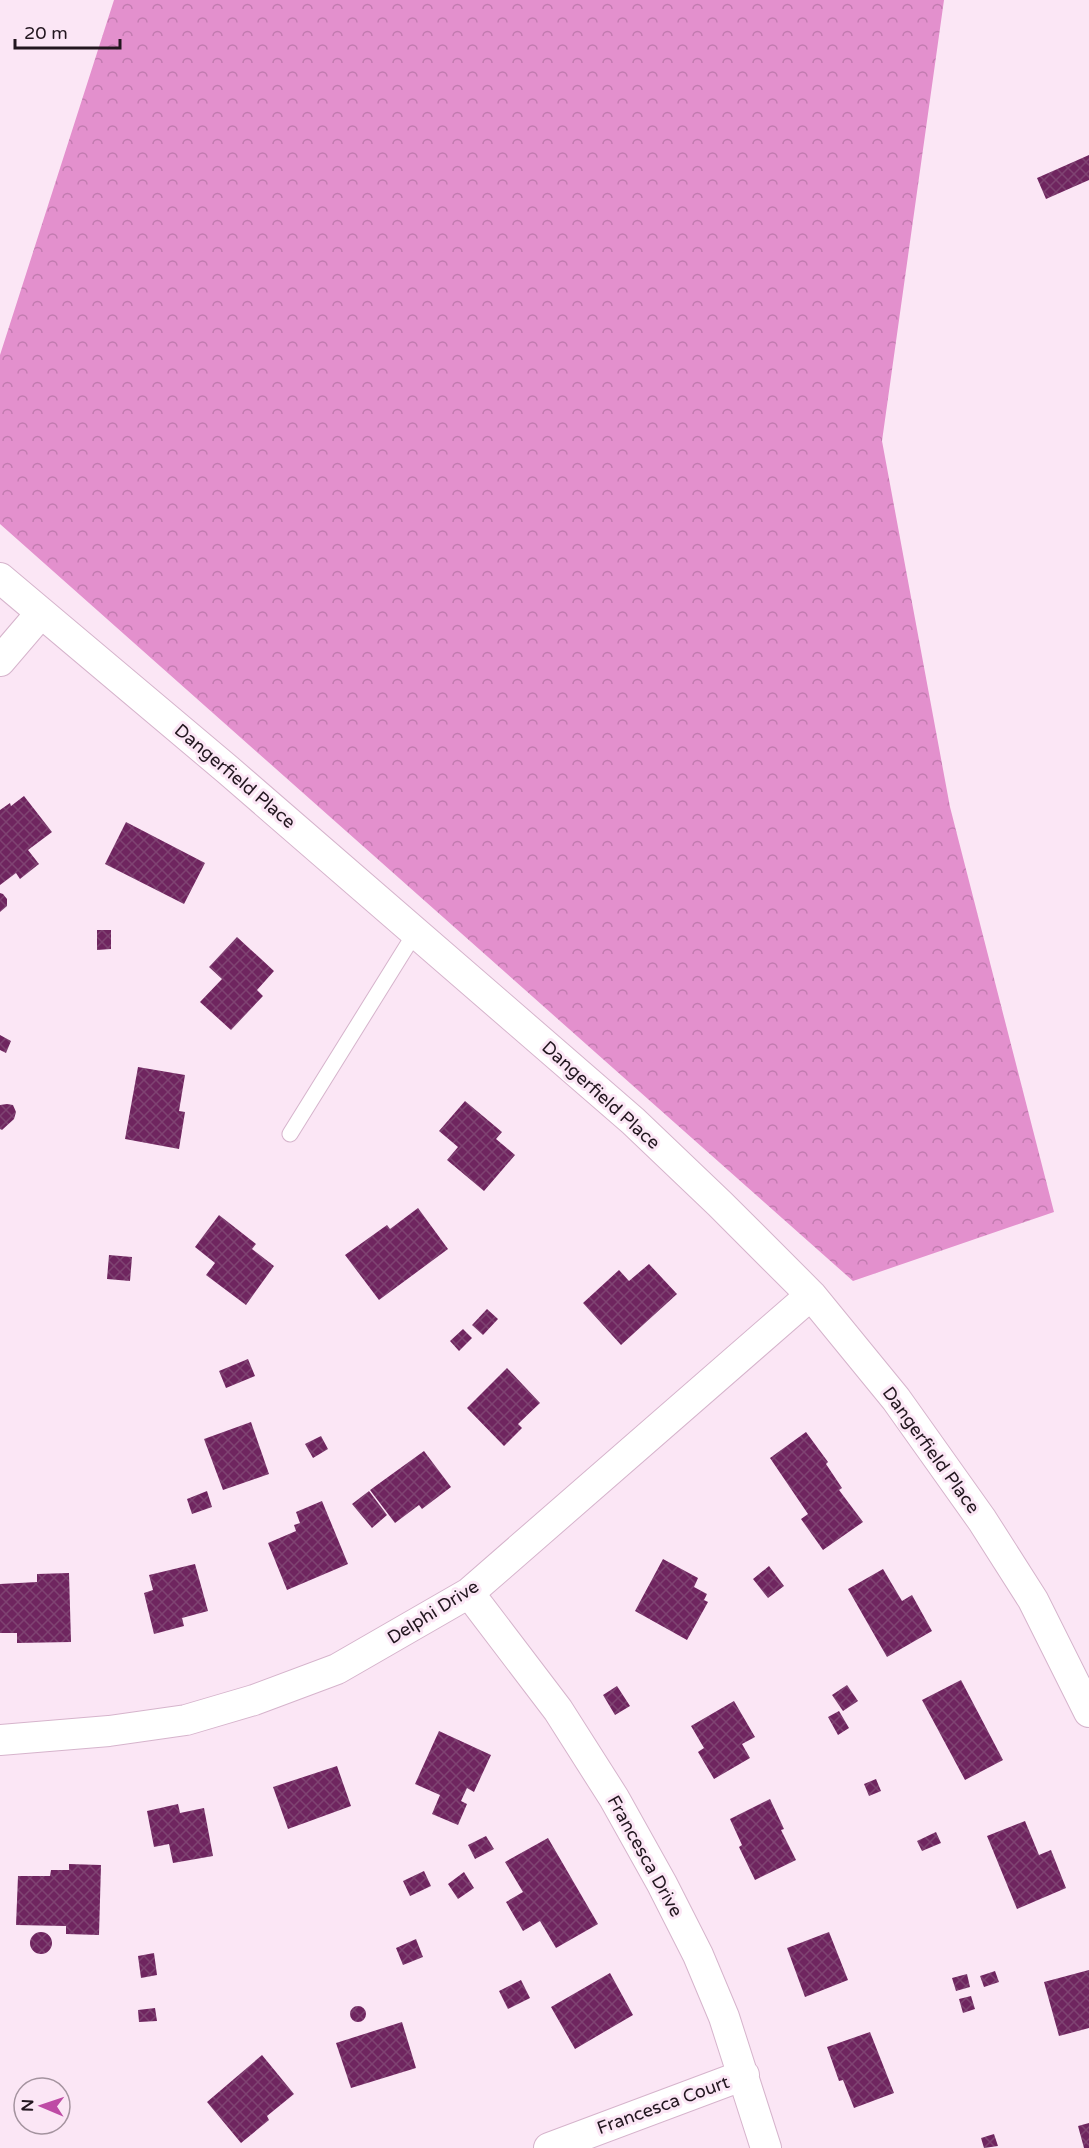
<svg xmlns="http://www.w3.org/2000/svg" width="1089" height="2148" font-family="'Varela Round',sans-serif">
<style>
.forest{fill:url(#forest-crowns)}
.building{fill:url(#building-cross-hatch)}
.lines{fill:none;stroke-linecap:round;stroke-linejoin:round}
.lane-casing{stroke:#d6b4cc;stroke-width:17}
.street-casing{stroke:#d6b4cc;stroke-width:32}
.lane{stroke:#fff;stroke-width:15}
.street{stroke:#fff;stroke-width:30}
.labels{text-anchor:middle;stroke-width:6;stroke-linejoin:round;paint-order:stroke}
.street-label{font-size:18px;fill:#22161f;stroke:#fbe6f5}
</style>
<defs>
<pattern id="forest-crowns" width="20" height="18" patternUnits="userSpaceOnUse" patternTransform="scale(1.5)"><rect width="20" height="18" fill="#e390cd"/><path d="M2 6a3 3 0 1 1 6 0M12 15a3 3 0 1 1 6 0" fill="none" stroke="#c27bb0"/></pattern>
<pattern id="building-cross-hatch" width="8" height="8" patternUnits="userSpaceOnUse" patternTransform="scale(1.5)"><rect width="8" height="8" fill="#6f255f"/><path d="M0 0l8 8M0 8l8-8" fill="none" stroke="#7f4372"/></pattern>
</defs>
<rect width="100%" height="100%" fill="#fbe6f5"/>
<!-- forest -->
<path class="forest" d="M114,0H944L882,441L950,807L1054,1212L853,1281L0,524V355Z"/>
<!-- building -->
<path class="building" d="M1089,155V180L1046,199L1037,178Z
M24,796L52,832L28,850L39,864L20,879L16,873L0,885V810L10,803L11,806Z
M126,822L205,863L184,904L105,864Z
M0,893L3,894L7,899V906L0,912Z
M97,930H111V949L97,950Z
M237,937L274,971L257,990L263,996L231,1030L200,1002L222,979L209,967Z
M0,1035L11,1041L6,1053L0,1050Z
M138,1067L185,1075L179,1111L185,1112L179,1149L125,1139Z
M465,1101L502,1132L496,1139L515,1155L484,1191L447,1160L458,1147L439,1131Z
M7,1104L13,1105L16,1112L14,1119L2,1130L0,1129V1105Z
M418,1208L448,1249L379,1300L345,1255L387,1225L390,1229Z
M219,1215L256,1244L252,1249L274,1266L246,1305L206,1275L215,1263L195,1247Z
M109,1255L132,1257L130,1281L107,1279Z
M649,1264L677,1294L621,1345L583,1303L619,1270L629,1281Z
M487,1309L498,1319L483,1335L472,1325Z
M463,1329L472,1338L459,1351L450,1341Z
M248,1359L255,1376L226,1388L219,1371Z
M507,1368L540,1403L518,1424L522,1428L504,1446L467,1408Z
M251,1422L269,1474L223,1490L204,1439Z
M806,1432L828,1462L826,1464L842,1488L839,1490L863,1522L823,1550L801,1519L808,1514L770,1458Z
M321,1436L328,1449L313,1458L305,1444Z
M424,1451L451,1487L422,1509L419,1505L395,1523L370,1490Z
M207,1491L212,1507L192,1514L187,1499Z
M369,1491L387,1515L372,1528L352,1504Z
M322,1501L348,1564L287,1590L268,1543L296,1531L294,1525L300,1523L296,1512Z
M663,1559L698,1578L694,1587L707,1594L704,1600L708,1602L687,1640L635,1611Z
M195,1564L208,1611L182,1618L184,1626L154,1634L144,1593L153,1590L149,1575Z
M769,1566L784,1586L768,1598L753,1579Z
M883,1569L902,1601L912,1595L932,1631L887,1657L848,1589Z
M69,1573L71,1642L17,1643V1633H0V1584L37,1582V1574Z
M961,1680L1003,1760L965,1780L922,1700Z
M847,1685L858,1701L843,1711L832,1695Z
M617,1686L630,1706L615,1715L603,1695Z
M734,1701L755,1737L742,1744L750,1758L714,1779L698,1752L704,1748L691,1726Z
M839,1711L849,1728L838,1735L828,1717Z
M439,1731L491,1755L474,1792L467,1788L461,1801L467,1804L458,1825L432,1814L440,1795L415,1784Z
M337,1766L351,1806L288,1829L273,1787Z
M876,1779L881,1791L869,1796L864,1784Z
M770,1799L784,1829L781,1830L796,1860L755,1880L739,1847L742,1845L730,1819Z
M178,1804L180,1813L204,1808L213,1856L173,1863L169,1844L154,1847L147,1811Z
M1025,1821L1039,1855L1051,1850L1066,1888L1017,1909L987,1836Z
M936,1832L941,1843L922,1851L917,1841Z
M486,1836L494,1849L475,1859L468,1845Z
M548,1838L598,1924L556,1948L540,1921L523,1931L506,1902L523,1892L505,1862Z
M69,1864L101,1865L99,1935L66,1934V1926L16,1925L18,1876H50L51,1870H69Z
M424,1871L431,1886L410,1896L403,1881Z
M464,1872L474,1888L458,1899L448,1884Z
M30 1943a11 11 0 1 1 22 0a11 11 0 1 1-22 0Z
M829,1932L848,1980L805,1997L787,1948Z
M416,1939L423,1957L403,1965L396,1948Z
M154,1953L157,1975L141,1978L138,1956Z
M1089,1970V2028L1059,2036L1044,1982Z
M995,1971L999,1982L984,1987L980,1976Z
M610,1973L633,2015L575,2049L551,2007Z
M967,1974L970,1987L956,1991L952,1978Z
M521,1980L530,1998L508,2009L499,1991Z
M971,1996L975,2009L963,2013L959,1999Z
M350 2014a8 8 0 1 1 16 0a8 8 0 1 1-16 0Z
M155,2008L157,2021L139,2022L138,2010Z
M402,2022L416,2068L351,2088L336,2043Z
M870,2032L894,2093L854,2108L843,2080L839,2081L827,2047Z
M262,2055L294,2094L267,2116L269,2120L241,2143L207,2102Z
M1089,2123V2148H1084L1078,2126Z
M994,2134L998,2146L984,2148L981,2138Z"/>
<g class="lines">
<defs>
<path id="lane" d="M290,1134L415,933"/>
<path id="street" d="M0,578L228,770L633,1121L720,1204L811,1295L896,1399L982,1520L1033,1600L1089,1712
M0,661L41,613
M469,1593L558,1710L614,1798L662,1884L698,1955L724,2017L766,2148
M0,1740L109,1731L186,1720L254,1700L337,1669L469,1593L811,1295
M549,2148L744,2075"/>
</defs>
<!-- lane casing -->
<use href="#lane" class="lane-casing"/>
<!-- street casing -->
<use href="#street" class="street-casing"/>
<!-- lane -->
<use href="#lane" class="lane"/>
<!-- street -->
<use href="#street" class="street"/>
</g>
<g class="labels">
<!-- street labels -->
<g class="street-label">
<text transform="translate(235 776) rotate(40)" y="6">Dangerfield Place</text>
<text transform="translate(601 1095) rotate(42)" y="6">Dangerfield Place</text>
<text transform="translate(931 1450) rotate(54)" y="6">Dangerfield Place</text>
<text transform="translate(433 1612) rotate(-32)" y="6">Delphi Drive</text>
<text transform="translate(645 1856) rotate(61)" y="6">Francesca Drive</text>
<text transform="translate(663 2105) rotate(-20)" y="6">Francesca Court</text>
</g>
</g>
<!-- north arrow -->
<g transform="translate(42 2106) rotate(272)"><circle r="28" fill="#fbe6f5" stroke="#a4939f" stroke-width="1.5"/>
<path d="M0-4.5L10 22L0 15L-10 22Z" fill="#be4ba5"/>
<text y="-9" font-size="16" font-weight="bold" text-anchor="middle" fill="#22161f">N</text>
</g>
<!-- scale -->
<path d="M15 39v9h105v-9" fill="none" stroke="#22161f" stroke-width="3"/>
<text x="24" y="39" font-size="18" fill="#22161f" stroke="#fbe6f5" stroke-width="4.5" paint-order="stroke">20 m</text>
</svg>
